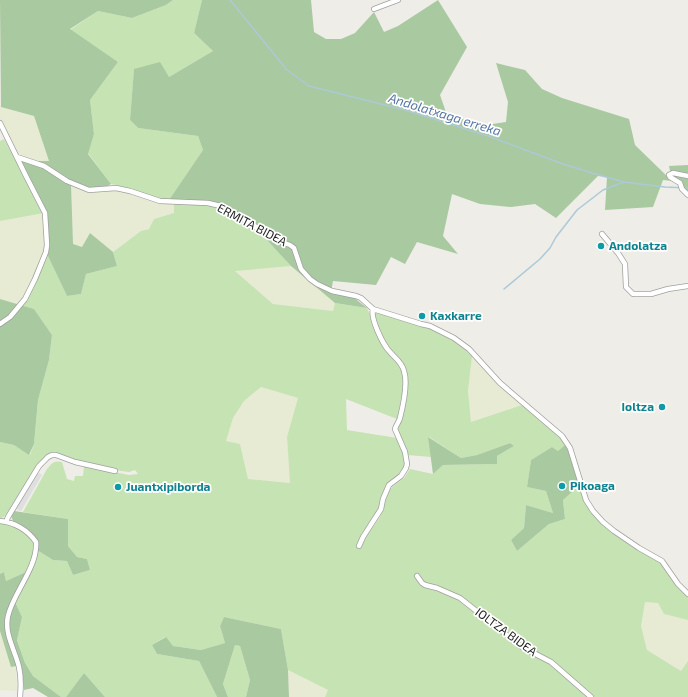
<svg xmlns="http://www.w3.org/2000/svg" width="688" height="697" font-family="'Exo 2',sans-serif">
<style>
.farmland{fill:#e7ebd4}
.grass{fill:#c6e3b3;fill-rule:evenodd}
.forest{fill:#a9c9a0}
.parking{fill:#dfdfdf}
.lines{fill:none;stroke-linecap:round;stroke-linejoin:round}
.stream{stroke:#acc9d7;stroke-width:1.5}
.street-casing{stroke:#a0a0a0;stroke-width:6}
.street{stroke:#fff;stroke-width:4.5}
.culture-dot{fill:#0f9aa8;stroke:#fff;stroke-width:1.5}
.labels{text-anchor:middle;stroke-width:3.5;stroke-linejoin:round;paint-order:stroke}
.street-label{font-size:12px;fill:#1f1f1f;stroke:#fff}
.culture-label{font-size:12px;font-weight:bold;fill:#0d838f;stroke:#fff;text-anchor:start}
.water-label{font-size:13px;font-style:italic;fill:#5776a4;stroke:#fff}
</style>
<rect width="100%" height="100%" fill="#efede7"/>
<!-- farmland -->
<path class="farmland" d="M0,104L1,107L34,116L49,161H38L19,154L13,148L0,118Z
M71,184L116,189L128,192L147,200L159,203L174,204V213L154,219L149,229L141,231L113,252L90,233L82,247L73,244Z
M44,213L46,244L38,267L30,286L19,304L0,299V221Z
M291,266L335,303L333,311L273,304L234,270Z
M472,356L494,381L522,405L471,422L468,391Z
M261,387L298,398L287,437L290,483L248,479L240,444L226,441L233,418L244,401Z
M645,602L658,603L664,614L688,620V661L681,671L647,650L641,626Z
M0,631L11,666H16L17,691L0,690Z
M288,670L328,690L325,697H289Z"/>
<!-- grass -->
<path class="grass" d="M173,0H202L194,33L213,51L169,77L134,70L130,120L138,128L198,136L203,150L169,200L148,196L131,188L111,184L88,153L94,134L90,100L118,62L70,30L98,11L132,18L166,5Z
M4,139L44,213L0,221V141Z
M174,204C186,204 199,202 211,204C241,210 272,245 291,266L235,271L273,304L333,311L335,303L367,308L385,349L398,362L402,369L404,386L397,419L346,399L347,430L397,438C401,447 407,457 404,467C402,477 392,477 387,485C382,493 383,503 378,511C372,522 364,531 358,542L361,546L367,535L380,517L387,496L391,488L404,478L410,469L433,474L443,465L497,464V456L514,446L510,443L477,455L461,458L429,437L431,457L407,455L397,433V429L401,420L407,387V376L401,361L390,350L384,340L375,316L374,314L376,312L419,326L431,328L456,342L472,356L468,391L471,422L522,405L560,437L565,445L558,451L552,447L531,460L527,487L546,491L553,513L526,505L524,528L511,540L517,551L549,524L565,519L563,500L580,485L584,500L591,511L605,526L637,549L659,561L665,568L688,597V620L664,614L658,603L645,602L641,626L647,650L681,671L688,661V697H593L550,660L523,646L465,600L443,589L425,583L418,575L416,576L417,580L421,585L451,595L461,601L522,648L550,663L589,697H325L328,690L288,670L281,629L224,617L220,626L225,643L201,650L173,646L165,637L152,645L157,654L199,661L217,697H105L84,673L66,697H61L33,676L25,663L17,639L22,617L15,603L29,574L37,550L53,560L67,561L73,575L90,570L87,559L77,557L68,546V519L23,512L47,469C52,463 54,460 62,462L67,479L74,481L75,476H83L84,466L129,475L138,474L135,470L129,472L121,471L74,460L57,453H52L46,456L39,463L5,516L0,519V442L14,445L30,455L34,444L38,400L49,360L52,335L34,309L23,306L36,281L47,254L67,296L81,294L86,274L117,266L113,252L141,231L149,229L154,219L174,213ZM261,387L298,398L287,437L290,483L248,479L240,444L226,441L233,418L244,401Z
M0,523C14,525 27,531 34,544L33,555L26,572L6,581L4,572L0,574Z
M235,645L240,646L250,680L246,697H228L223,684Z"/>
<!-- forest -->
<path class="forest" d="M0,0H173L166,5L132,18L98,11L70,29L118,62L90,100L94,134L88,154L111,184L96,192L71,184L73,244L82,247L90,233L113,252L117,266L86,274L81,294L67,296L47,254L49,245L47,213L21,161H49L34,116L1,107Z
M202,0H311L314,32L326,39H341L355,33L374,12L384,32L398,26L438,0L467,47L440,95L447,115L486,125L506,122L508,102L496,63L525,70L542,89L562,98L629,119L635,145L672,181L669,166L688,165V191L673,181L663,180L653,207L605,210L607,177L598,176L556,218L535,204L511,207L480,204L452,194L443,236L458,254L417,242L405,264L391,257L376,285L333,281L331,292L353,297L367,308L335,303L291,266L265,238L231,212L211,204L169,200L203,150L198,136L138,128L130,120L134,69L160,62L169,77L213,51L194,33Z
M0,299L34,309L52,335L49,360L38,400L34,444L29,455L14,445L0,442Z
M428,437L461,458L477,455L510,443L514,446L497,456V464L443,465L433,474Z
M565,445L572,458L580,485L563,500L565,519L549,524L517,551L511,540L524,528L526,505L553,513L546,491L527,487L531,460L552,447L558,451Z
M14,511L68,519V546L77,557L87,559L90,570L73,575L67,561L53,560L37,550C36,536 24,528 13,521L11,516Z
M4,572L6,581L26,572L13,598L22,617L17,640L25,663L33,676L61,697H48L33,688L24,690L22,669L16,666L11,667L0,631V574Z
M224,617L281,629L288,670L289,697H246L250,680L240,646L235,645L223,684L228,697H217L199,661L157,654L152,645L166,637L173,646L201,650L225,643L220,626Z
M84,673L105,697H66Z"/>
<!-- parking -->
<path class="parking" d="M37,472L42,475L21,511L16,509Z"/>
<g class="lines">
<!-- stream -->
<path class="stream" d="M230,0L287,70L309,86L405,110L488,136L563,164L592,173L624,182L665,187L688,188
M504,289L540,259L550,248L556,237L577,210L603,190L624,182"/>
<defs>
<path id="street" d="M374,9L398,0
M0,123L26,176L45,213L47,245L46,252L35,279L25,299L10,317L0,324
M17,157L44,166L67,181L89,190L116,188L130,191L160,201L208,203L225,207L276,240L290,245L294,248L301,269L310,279L317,284L332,291L356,296L361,298L373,309L421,324L430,326L454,338L469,349L500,383L562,436L570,448L586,500L593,511L603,522L614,531L639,548L662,561L678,584L688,594
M688,176L673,173L669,175L670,177L680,183L682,189L688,195
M602,234L618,253L625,264L626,287L633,294H651L668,289L688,286
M0,521C14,522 28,530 36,542C38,567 13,593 8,616C4,634 15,650 19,667C21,676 21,687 20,697
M6,522L8,517L39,466L48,457L52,455H56L75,462L115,471
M359,546L363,537L381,509L383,499L389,485L401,476L406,468L407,464L405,452L395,429C396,425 399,422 400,418C403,406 408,383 404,371C402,362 395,358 390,352C383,345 370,318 373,309
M417,576L422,583L425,585L437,588L460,598L522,647L551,662L591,697"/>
</defs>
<!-- street casing -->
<use href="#street" class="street-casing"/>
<!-- street -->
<use href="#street" class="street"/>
</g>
<!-- markers -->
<g class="culture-dot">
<circle cx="601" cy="246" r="4"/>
<circle cx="422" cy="316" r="4"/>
<circle cx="662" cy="407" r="4"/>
<circle cx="562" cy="486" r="4"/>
<circle cx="118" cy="487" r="4"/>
</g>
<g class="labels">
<!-- street labels -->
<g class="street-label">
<text transform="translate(252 225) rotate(28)" y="4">ERMITA BIDEA</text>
<text transform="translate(506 632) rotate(36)" y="4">IOLTZA BIDEA</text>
</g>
<!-- culture labels -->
<g class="culture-label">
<text x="609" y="250">Andolatza</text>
<text x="430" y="320">Kaxkarre</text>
<text x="654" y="411" text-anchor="end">Ioltza</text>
<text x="570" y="490">Pikoaga</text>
<text x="126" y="491">Juantxipiborda</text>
</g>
<!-- water labels -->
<g class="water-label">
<text transform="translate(445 114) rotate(17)" y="5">Andolatxaga erreka</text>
</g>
</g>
</svg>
